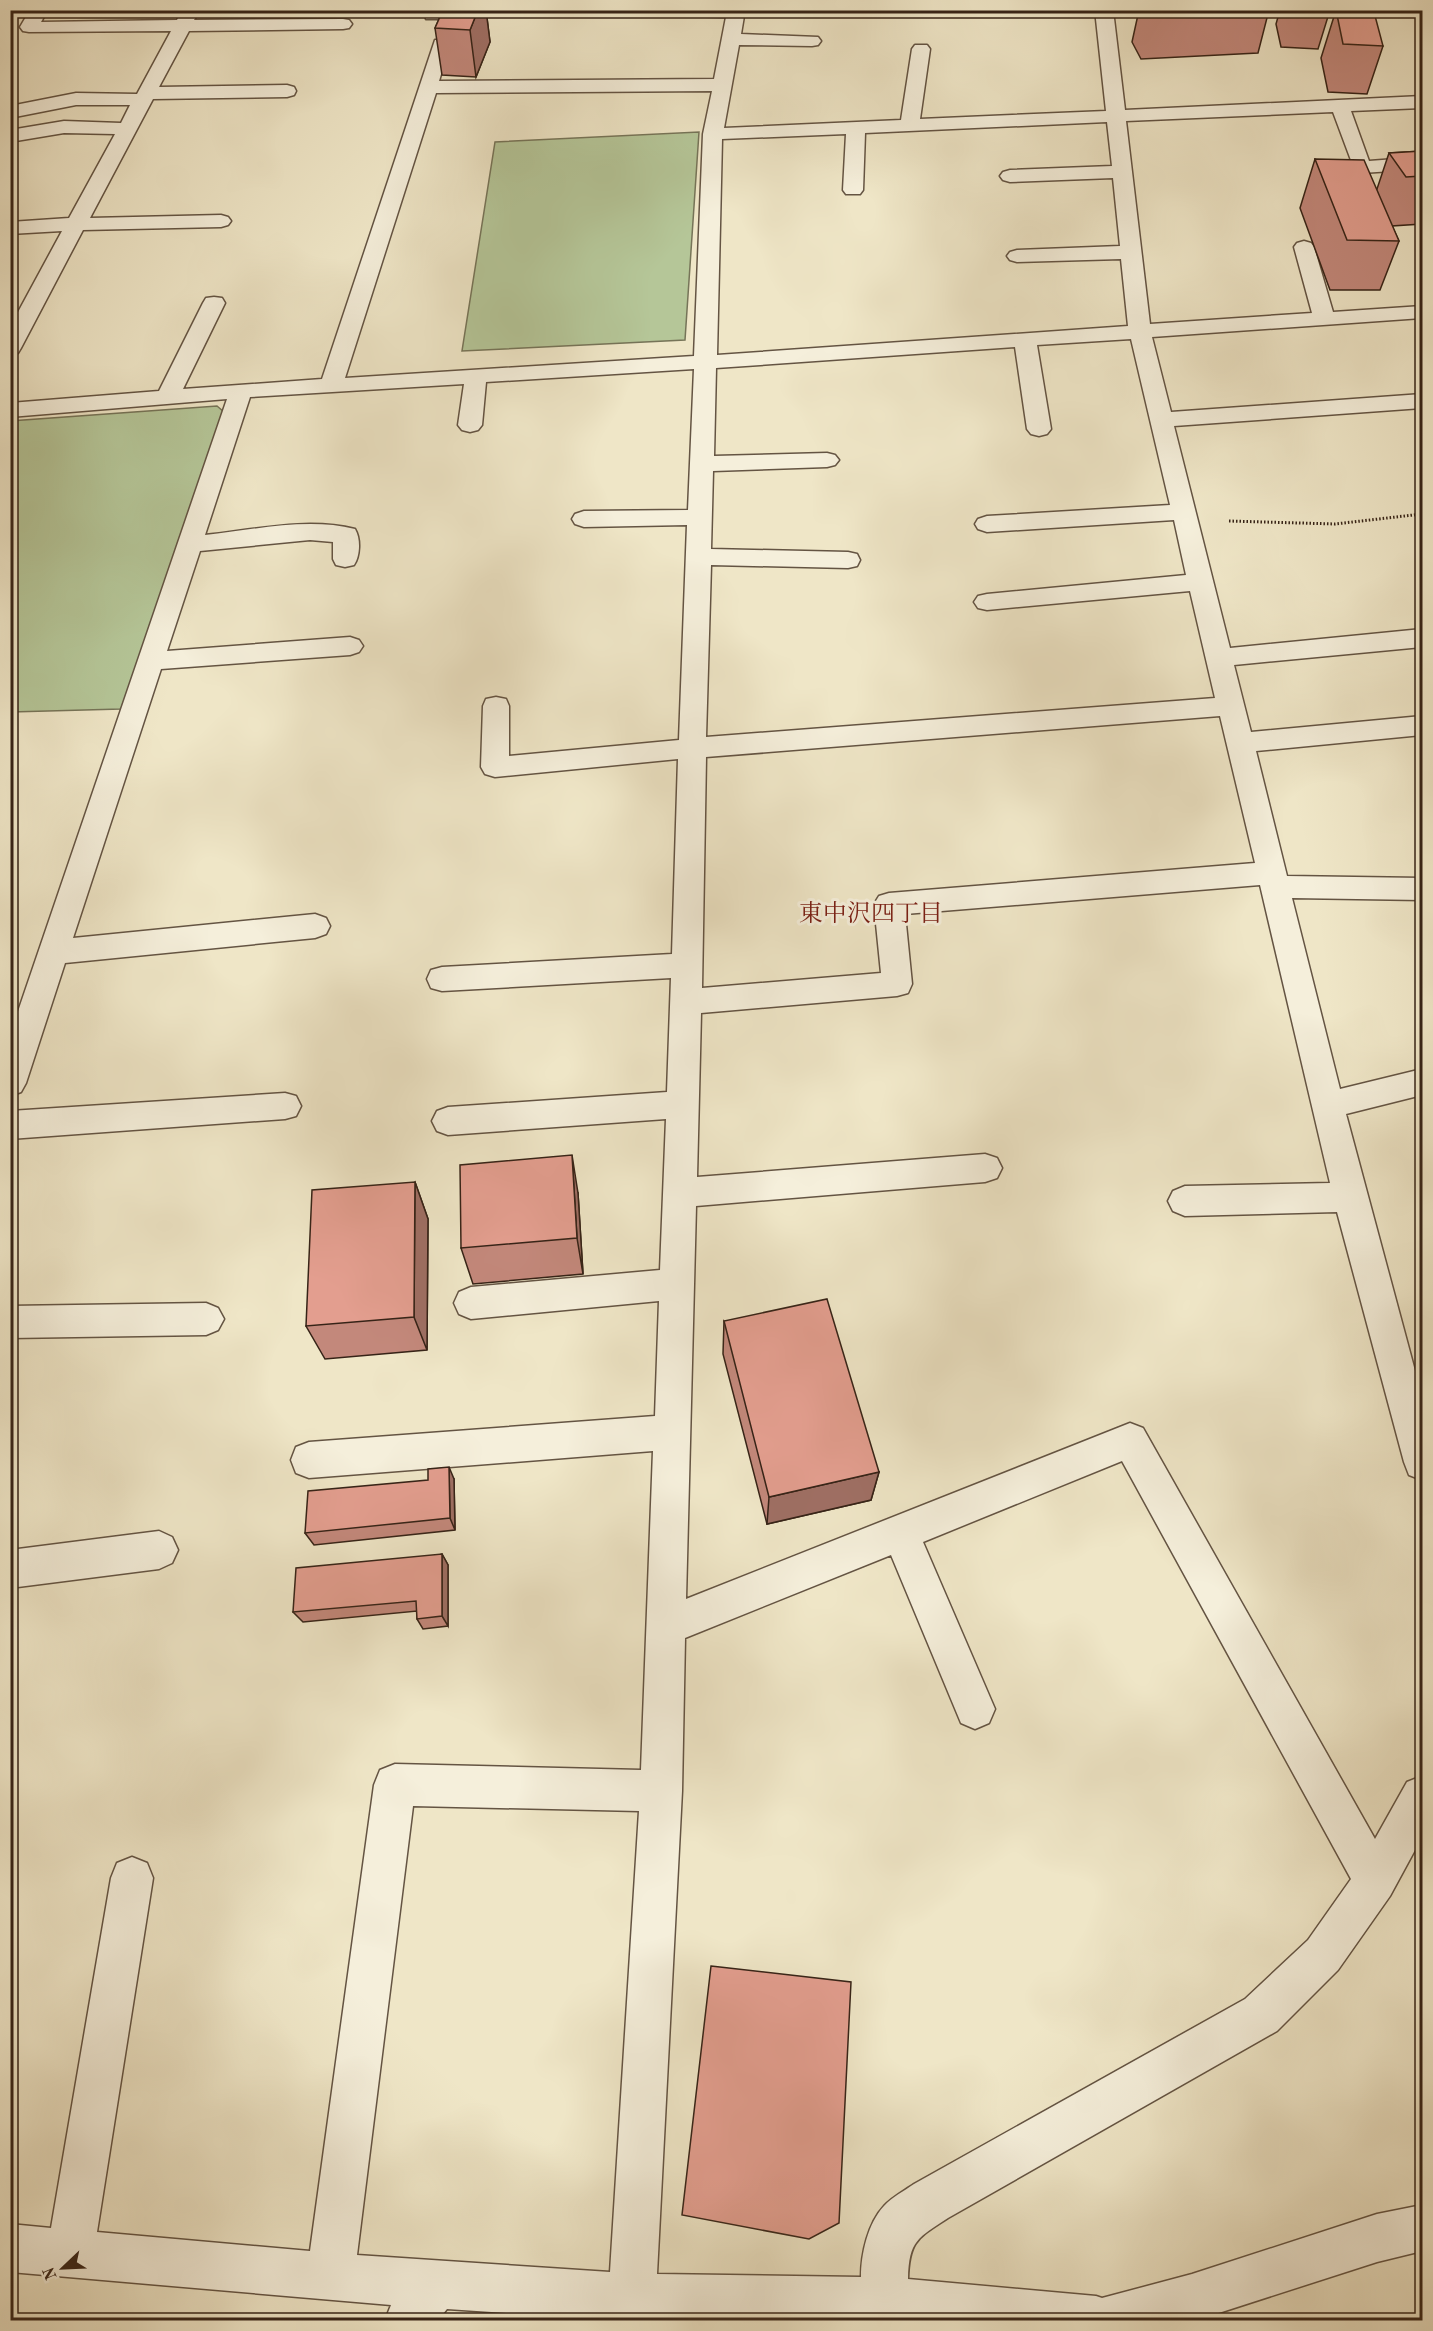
<svg xmlns="http://www.w3.org/2000/svg" width="1433" height="2331" font-family="'Old Standard TT','Noto Serif JP',serif">
<style>
.green{fill:#b5c698;stroke:#767458;stroke-width:1.5}
.lines{fill:none;stroke-linecap:round;stroke-linejoin:round}
.minor-casing{stroke:#645443;stroke-width:3}
.path{stroke:#362317;stroke-width:3;stroke-dasharray:1.5 2;stroke-linecap:butt}
.minor{fill:#f5efdb;fill-rule:evenodd}
.wall{fill:#c3887b;stroke:#362317;stroke-width:1.5}
.shaded-wall{fill:#9f6f64;stroke:#362317;stroke-width:1.5}
.building{fill:#e39e8f;stroke:#362317;stroke-width:1.5}
.labels{text-anchor:middle;stroke-width:6;stroke-linejoin:round;paint-order:stroke}
.neighbourhood-label{font-size:24px;fill:#7a1f14;stroke:#f5efdb}
</style>
<rect width="100%" height="100%" fill="#efe6c7"/>
<filter id="stains"><feTurbulence type="fractalNoise" baseFrequency=".00333" numOctaves="4"/><feColorMatrix values="0 0 0 0 .2 0 0 0 0 .09 0 0 0 0 .02 0 0 0 .5 -.17"/></filter>
<radialGradient id="worn" r=".72"><stop offset=".6" stop-color="#630" stop-opacity="0"/><stop offset="1" stop-color="#630" stop-opacity=".3"/></radialGradient>
<!-- green -->
<path class="green" d="M699,132L685,340L462,351L495,142Z
M217,406L224,412L121,709L11,712L10,421Z"/>
<g class="lines">
<defs>
<path id="minor" d="M30,10H48L41,22L177,20L182,10H200L194,20L343,19L349,20L352,24L349,28L343,29L189,31L159,87L287,85L294,87L296,91L294,95L287,97L153,99L90,218L221,215L228,217L231,221L228,225L221,227L83,230L21,348L18,353L10,355V327L62,231L10,234V222L69,218L115,134L64,133L10,142V130L64,121L121,123L130,105H76L10,118V106L76,93L137,94L171,31L29,32L23,31L20,27Z
M424,10H442L438,19H426Z
M632,10H745L741,34L818,37L821,41L818,45L812,46L739,45L724,128L901,120L912,49L915,45H927L930,49L920,119L1106,111L1095,10H1113L1125,110L1422,96V108L1351,111L1369,161L1422,157V169L1362,173L1355,171L1333,112L1126,121L1150,324L1312,313L1294,247L1297,243L1304,241L1311,243L1314,247L1333,312L1422,306V318L1152,337L1171,412L1422,394V408L1174,426L1230,648L1422,629V647L1234,665L1251,732L1422,716V735L1256,751L1287,876L1422,878V900L1292,898L1340,1089L1422,1069V1095L1346,1114L1422,1397V1480L1409,1475L1404,1462L1337,1212L1185,1216L1173,1211L1168,1201L1173,1191L1185,1186L1330,1183L1260,885L905,914L912,984L908,993L897,996L701,1013L697,1177L985,1154L997,1158L1002,1168L997,1178L985,1182L696,1206L686,1599L1130,1423L1143,1428L1375,1839L1407,1782L1422,1776V1837L1390,1896L1338,1970L1277,2031L948,2218C918,2238 909,2240 908,2279L1096,2296L1102,2298L1192,2274L1377,2214L1422,2205V2251L1377,2262L1197,2320H610L447,2309L438,2320H385L391,2305L10,2272V2224L51,2228L111,1878L117,1863L132,1857L147,1863L153,1878L97,2232L310,2251L374,1785L380,1770L395,1764L641,1770L653,1451L309,1478L296,1473L291,1460L296,1447L309,1442L655,1416L659,1301L471,1319L459,1314L454,1303L459,1292L471,1287L660,1270L666,1119L448,1135L437,1131L432,1121L437,1111L448,1107L667,1092L671,978L442,991L431,988L427,979L431,970L442,967L672,954L678,759L495,777L485,774L481,767L483,706L486,699L496,697L506,699L509,706V756L679,740L687,525L584,527L575,524L572,519L575,514L584,511L688,510L694,369L486,382L482,425L478,430L470,432L462,430L458,425L464,384L250,397L205,535C253,530 307,517 355,529C361,539 360,556 354,565L345,567L336,565L333,559V542L310,540L200,551L167,651L350,637L359,640L363,646L359,652L350,655L161,669L73,938L315,914L326,918L330,926L326,934L315,938L65,963L26,1083L21,1092L10,1096V1035L227,399L10,417V403L159,391L203,303L206,298L214,297L222,298L225,303L183,389L322,379L435,40H447L450,44L439,81L714,79L726,17L640,15ZM712,91L703,134L694,356L345,378L436,93ZM1107,122L1112,166L1010,170L1003,172L1000,176L1003,180L1010,182L1113,178L1120,246L1017,250L1010,252L1007,256L1010,260L1017,262L1121,259L1128,326L717,355L722,139L846,134L843,190L846,194H860L863,190L865,133ZM1131,339L1170,505L987,516L978,519L975,524L978,529L987,532L1174,520L1186,575L987,594L978,596L974,602L978,608L987,610L1190,591L1215,698L706,737L711,565L848,568L857,566L860,560L857,554L848,552L711,549L713,471L827,467L835,465L839,460L835,455L827,453L714,456L716,368L1015,347L1027,429L1031,434L1039,436L1047,434L1051,429L1037,345ZM1220,716L1255,863L889,893L879,896L874,904L881,973L702,988L706,757ZM1122,1461L1351,1879L1308,1940L1245,1999L914,2184C904,2191 892,2197 884,2206C868,2223 861,2254 861,2277L657,2274L682,1791L685,1638L891,1555L961,1723L975,1729L989,1723L995,1709L923,1542ZM413,1806L639,1811L610,2272L357,2255Z
M285,1093L296,1096L301,1106L296,1116L285,1119L10,1139V1111Z
M206,1303L218,1308L224,1319L218,1330L206,1335L10,1338V1306Z
M159,1531L172,1537L178,1550L172,1563L159,1569L10,1588V1550Z"/>
</defs>
<!-- minor casing -->
<use href="#minor" class="minor-casing"/>
<!-- path -->
<path class="path" d="M1229,521L1335,524L1422,514"/>
<!-- minor -->
<use href="#minor" class="minor"/>
</g>
<!-- wall -->
<path class="wall" d="M443,10H486L490,42L476,77L442,75L435,28Z
M1139,10H1269L1258,53L1141,59L1132,42Z
M1280,10H1330L1318,49L1281,47L1276,24Z
M1336,10L1383,46L1367,94L1328,92L1321,58Z
M1422,151V224L1392,226L1399,241L1380,290H1330L1300,208L1315,159L1377,189L1389,153Z
M415,1182L428,1219L427,1350L325,1359L306,1326Z
M578,1193L583,1274L473,1284L461,1248Z
M724,1321L879,1472L871,1500L767,1524L723,1354Z
M454,1479L455,1530L314,1545L305,1533Z
M442,1554L448,1565V1626L423,1629L417,1619V1611L303,1622L293,1612Z"/>
<!-- shaded-wall -->
<path class="shaded-wall" d="M478,10H486L490,42L476,77L470,30Z
M572,1155L578,1193L583,1274L577,1238Z
M415,1182L428,1219L427,1350L414,1317Z
M449,1467L454,1479L455,1530L450,1518Z
M879,1472L871,1500L767,1524L769,1497Z
M442,1554L448,1565V1626L442,1616Z"/>
<!-- building -->
<path class="building" d="M443,10H478L470,30L435,28Z
M1151,10H1181L1151,12Z
M1336,10L1374,12L1383,46L1343,44Z
M1422,151V176L1406,177L1389,153Z
M1315,159L1364,160L1399,241L1347,240Z
M572,1155L577,1238L461,1248L460,1165Z
M415,1182L414,1317L306,1326L312,1190Z
M827,1299L879,1472L769,1497L724,1321Z
M449,1467L450,1518L305,1533L308,1491L428,1480V1469Z
M442,1554V1616L417,1619L416,1601L293,1612L296,1568Z
M711,1966L851,1982L839,2223L809,2239L682,2215Z"/>
<g class="labels">
<!-- neighbourhood labels -->
<g class="neighbourhood-label">
<text x="871" y="921">東中沢四丁目</text>
</g>
</g>
<!-- margin -->
<rect width="1433" height="2331" fill="none" stroke="#efe6c7" stroke-width="36"/>
<rect x="12" y="12" width="1409" height="2307" fill="none" stroke="#362317" stroke-width="3"/>
<rect x="18" y="18" width="1397" height="2295" fill="none" stroke="#362317" stroke-width="1.5"/>
<!-- north arrow -->
<g transform="translate(63 2268) rotate(247)" stroke="#f5efdb" stroke-width="4.5" paint-order="stroke">
<path d="M0-4.5L10 22L0 15L-10 22Z" fill="#362317"/>
<text y="-9" font-size="16" font-weight="bold" text-anchor="middle" fill="#362317">N</text>
</g>
<rect width="100%" height="100%" filter="url(#stains)"/>
<rect width="100%" height="100%" fill="url(#worn)"/>
</svg>
